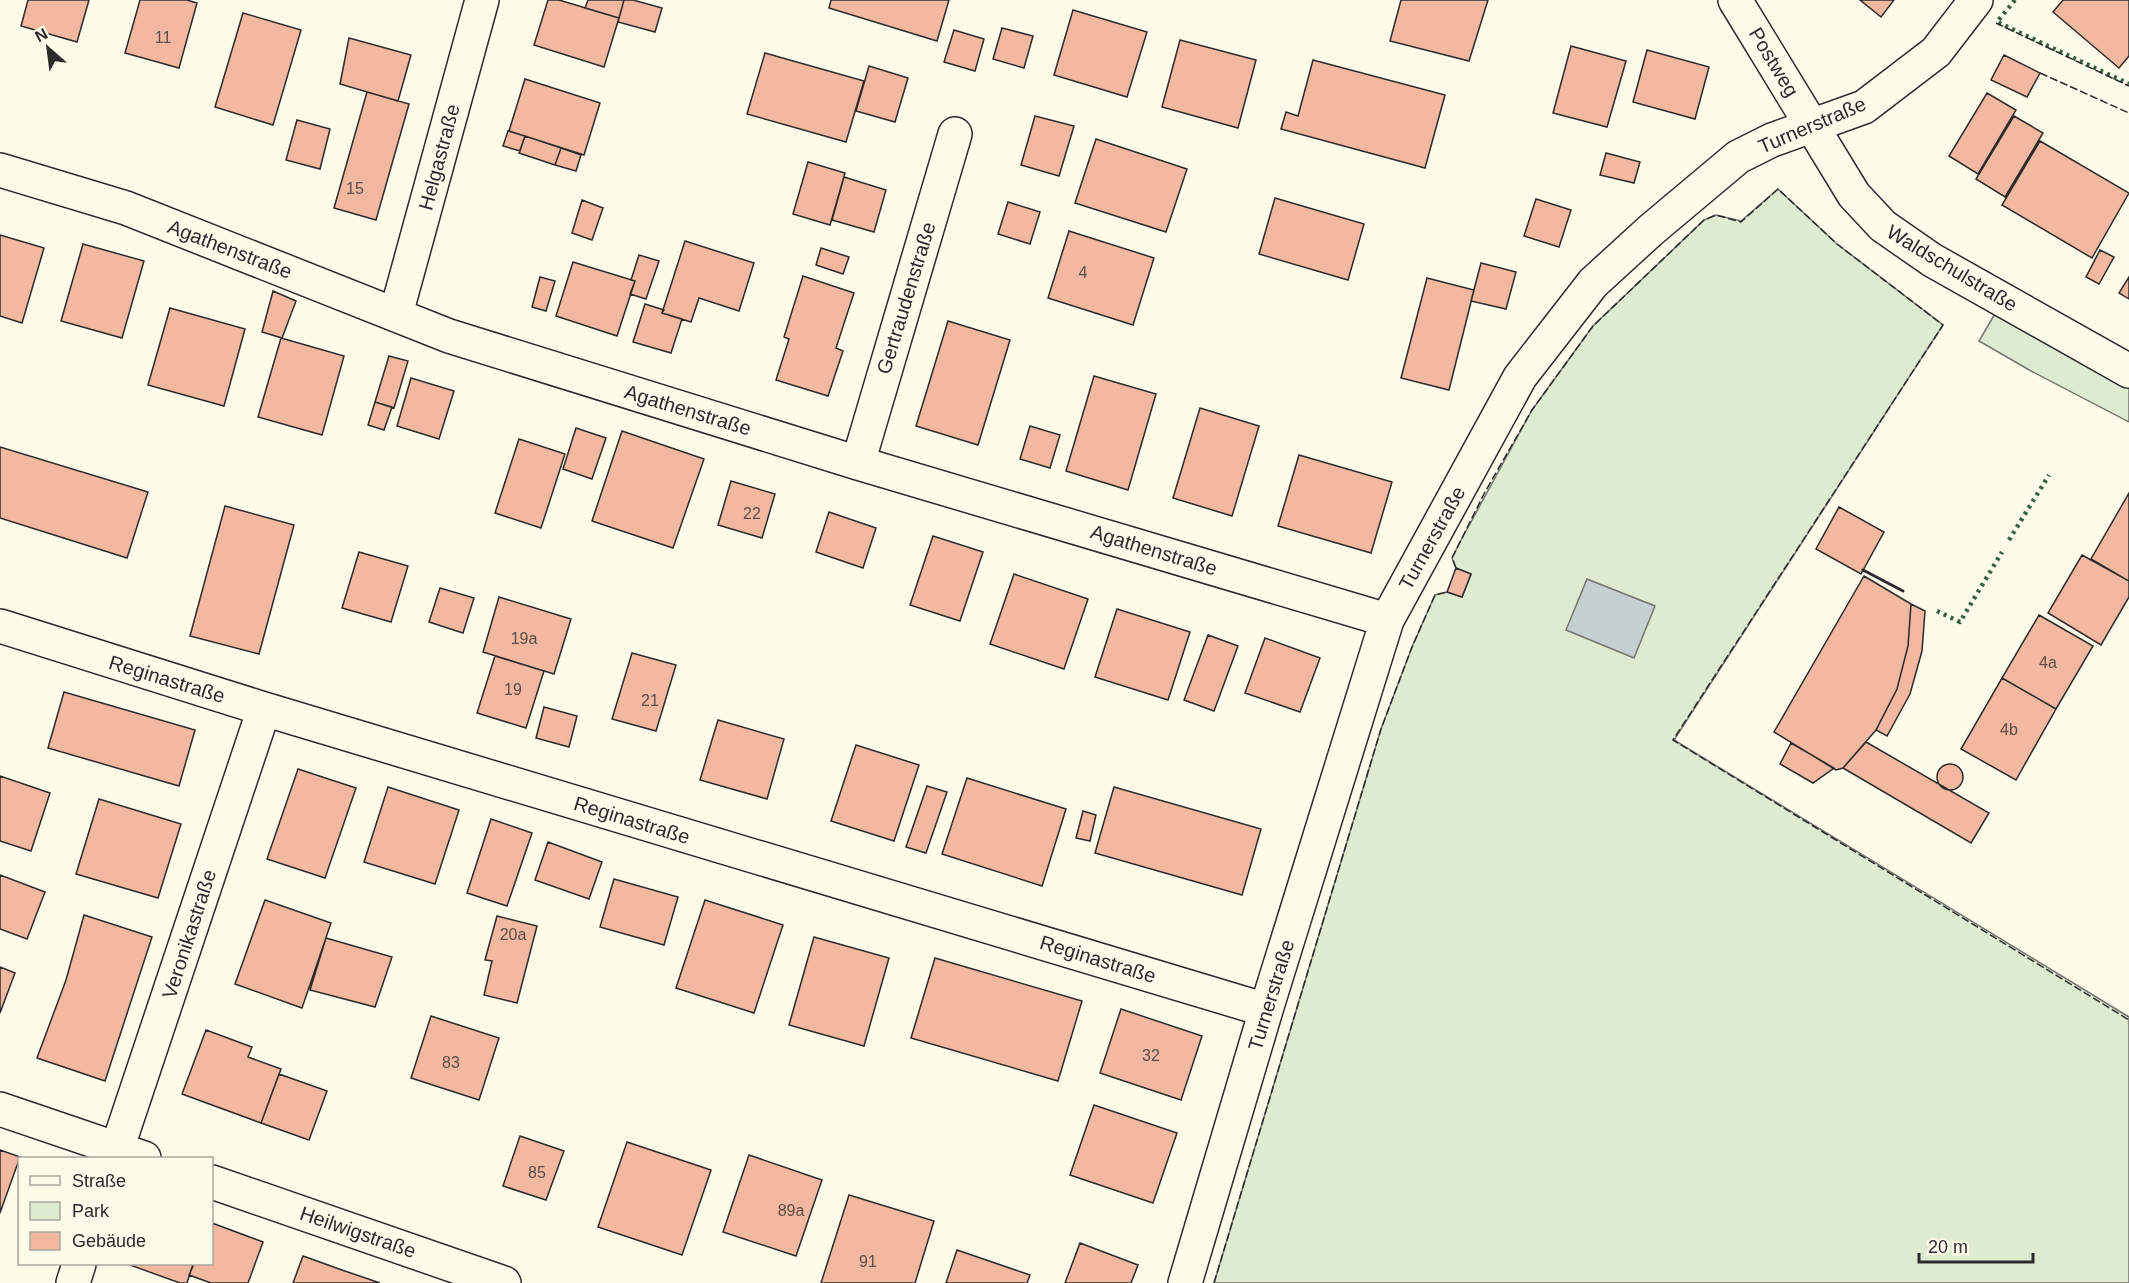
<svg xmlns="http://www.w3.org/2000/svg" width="2129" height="1283" font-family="Arial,sans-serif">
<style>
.green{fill:#deebd1;stroke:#74746e;stroke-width:1.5}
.water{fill:#c7d0d0;stroke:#74746e;stroke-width:1.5}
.building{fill:#f2b8a0;stroke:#2b2b2b;stroke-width:1.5}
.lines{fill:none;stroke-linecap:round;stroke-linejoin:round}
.minor-casing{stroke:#2b2b2b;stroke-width:36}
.minor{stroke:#fdfbea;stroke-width:33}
.hedge{stroke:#34623c;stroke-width:4.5;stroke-dasharray:3 4.5;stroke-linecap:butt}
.fence{stroke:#2b2b2b;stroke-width:1.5;stroke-dasharray:8 3;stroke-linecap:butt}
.wall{stroke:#2b2b2b;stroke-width:3}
.labels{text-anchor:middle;stroke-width:4.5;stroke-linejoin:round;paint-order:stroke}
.number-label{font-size:16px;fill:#5d4e48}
.street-label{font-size:20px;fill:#2b2b2b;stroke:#fdfbea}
</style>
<rect width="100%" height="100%" fill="#fdfbea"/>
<!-- green -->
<path class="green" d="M1778,189L1837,244L1943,325L1674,740L2129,1017V1283H1214L1381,729L1412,647L1435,595L1447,592L1462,597L1471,575L1456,568L1452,558L1460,542L1532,410L1593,326L1704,220L1716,215L1741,221Z
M2003,300L2129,371V422L2031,371L1979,341Z"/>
<!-- water -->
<path class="water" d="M1587,579L1655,606L1634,658L1566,630Z"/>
<!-- building -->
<path class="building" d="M28,0H89L77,42L21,26Z
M140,0H187L197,3L179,68L125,53Z
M548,0H559L619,18L604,67L534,45Z
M588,0H624L619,18L585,8Z
M624,0H633L662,8L655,32L618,22Z
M831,0H949L937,41L829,8Z
M1401,0H1488L1469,61L1390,41Z
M1860,0H1894L1881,17Z
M2063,0H2129V56L2119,68L2053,12Z
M1073,10L1147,32L1127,97L1054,75Z
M243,13L301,30L273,125L215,107Z
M1002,28L1033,36L1024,68L993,59Z
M954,30L984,39L975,71L944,62Z
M349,38L411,55L398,101L340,84Z
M1180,40L1256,60L1238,128L1162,107Z
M1571,46L1626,61L1607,127L1553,113Z
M1647,50L1709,67L1695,119L1633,102Z
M765,53L864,81L846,142L747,114Z
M2004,55L2040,73L2027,97L1991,80Z
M1313,60L1445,95L1425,168L1281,129L1286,112L1298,116Z
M869,66L908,78L895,122L856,111Z
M525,79L600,103L584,155L509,131Z
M367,92L409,104L376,220L334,208Z
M1987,93L2016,110L1978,174L1949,156Z
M1035,116L1074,126L1059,176L1021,165Z
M2014,116L2043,133L2005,197L1976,179Z
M297,120L330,129L320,169L286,160Z
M508,131L525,136L520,151L503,146Z
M525,136L561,148L555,165L519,153Z
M1096,139L1187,169L1166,232L1075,203Z
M2040,141L2129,193L2092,258L2002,205Z
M561,148L581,155L576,171L555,165Z
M1606,153L1640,162L1634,183L1600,175Z
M808,162L845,173L830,225L793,214Z
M844,177L886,190L874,232L832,220Z
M1275,198L1364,224L1348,280L1259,254Z
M1536,199L1571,210L1559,247L1524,236Z
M582,200L603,208L592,240L572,233Z
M1008,202L1040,212L1030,244L998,234Z
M1069,231L1154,258L1133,325L1048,298Z
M0,235L44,248L22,323L0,316Z
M685,241L754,263L739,311L699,298L691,322L662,313Z
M83,244L144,261L122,338L61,321Z
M821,248L849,257L843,274L816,265Z
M2100,250L2114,257L2099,284L2086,277Z
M639,255L659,261L646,299L630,294L635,281L631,280Z
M573,262L635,281L617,336L556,316Z
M1481,263L1516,272L1506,309L1471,301Z
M803,276L854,293L836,348L843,351L828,396L776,380L789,339L784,337Z
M540,277L555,281L546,311L532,307Z
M2129,277V299L2119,293Z
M1427,278L1474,290L1449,390L1401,378Z
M273,291L296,301L282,338L262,332Z
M645,304L664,310L662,313L682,319L671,353L633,342Z
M170,308L245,329L224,406L148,385Z
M948,321L1010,340L978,445L916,426Z
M281,338L344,356L322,435L258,417Z
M389,356L408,361L394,408L375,402Z
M1094,376L1156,394L1128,490L1066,471Z
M411,378L454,391L439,439L397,426Z
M375,402L392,407L384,430L368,425Z
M1200,408L1259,426L1232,516L1173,498Z
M1030,426L1060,435L1050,468L1020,459Z
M576,428L606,438L592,479L563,469Z
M622,431L704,459L673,548L592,521Z
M519,439L565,454L541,528L495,513Z
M0,447L148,492L127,558L0,518Z
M1299,455L1392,482L1371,553L1278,526Z
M731,481L775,494L762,538L718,525Z
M2129,493V581L2091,559Z
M2129,493V581L2091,559Z
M225,506L294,525L259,654L190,636Z
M1839,507L1884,532L1861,574L1816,549Z
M829,512L876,528L863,568L816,552Z
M933,536L983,552L960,621L910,605Z
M359,552L408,566L391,622L342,608Z
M2082,555L2129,581V597L2101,645L2048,613Z
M1456,568L1471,574L1462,597L1447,592Z
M1014,574L1088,599L1064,669L990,644Z
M1864,576L1911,604L1908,646L1897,689L1876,730L1843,768L1836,770L1774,732Z
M440,588L474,598L463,633L429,622Z
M499,597L571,619L554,674L483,652Z
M1911,604L1925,611L1922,651L1910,694L1887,736L1876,730L1897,689L1908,646Z
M1117,609L1190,632L1168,700L1095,677Z
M2039,615L2093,646L2056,709L2002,678Z
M1208,635L1238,646L1214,711L1184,700Z
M1265,638L1320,658L1300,712L1245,693Z
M632,653L676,665L656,731L612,719Z
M495,656L544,671L526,728L477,713Z
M2002,678L2056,709L2016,780L1961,749Z
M64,692L195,730L179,786L48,748Z
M544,707L577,716L569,747L536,738Z
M718,720L784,739L767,799L700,780Z
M1866,742L1989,813L1971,843L1843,768Z
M1791,743L1834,768L1813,783L1780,764Z
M856,745L919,765L894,841L831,821Z
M1937 777a13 13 0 1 1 26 0a13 13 0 1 1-26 0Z
M298,769L356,788L325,878L267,859Z
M0,776L50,793L31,851L0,841Z
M967,778L1066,809L1042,886L942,854Z
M927,786L947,792L926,853L906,847Z
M388,787L459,810L435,884L364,862Z
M1114,787L1261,829L1242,895L1095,853Z
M99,799L181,824L158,898L76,874Z
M1083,811L1096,815L1090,841L1076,838Z
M491,819L532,833L507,906L467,893Z
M548,842L602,862L589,899L535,880Z
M0,875L45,892L27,939L0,929Z
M614,879L678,897L664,945L600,927Z
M265,900L331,923L302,1008L235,984Z
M705,900L783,925L754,1013L676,988Z
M84,915L152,937L105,1081L37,1058L66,980Z
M497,916L537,926L517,1003L484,995L492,961L485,960Z
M814,937L889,958L864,1046L789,1025Z
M326,938L392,957L375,1007L310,990Z
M935,958L1082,1001L1058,1081L911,1038Z
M0,967L15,973L0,1013Z
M1121,1009L1202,1036L1181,1100L1100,1073Z
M431,1016L499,1038L479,1100L411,1078Z
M206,1030L252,1047L248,1057L281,1069L261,1123L182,1094Z
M279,1074L327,1091L309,1140L261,1123Z
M1094,1105L1177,1133L1153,1203L1070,1175Z
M520,1136L564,1151L546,1200L503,1186Z
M627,1142L711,1170L682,1255L598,1227Z
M0,1150L20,1157L0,1213Z
M749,1155L822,1180L796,1256L723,1232Z
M849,1195L934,1221L915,1283H821Z
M212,1223L263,1242L248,1283H211L189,1275L194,1264H212Z
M1080,1243L1138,1265L1131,1283H1065Z
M957,1250L1030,1275L1027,1283H946Z
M303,1256L342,1270L380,1283H293Z
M131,1264H193L187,1283H180L130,1265Z"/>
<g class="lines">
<defs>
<path id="minor" d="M1735,0L1854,195L1883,226L1932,260L2129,371
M0,170L126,208L449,336L858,463L1387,620
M396,314L482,0
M858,463L955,134
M0,626L264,709L1266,1010
M0,1109L144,1158
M114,1158L264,709
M212,1182L504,1283
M73,1283L79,1264
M1185,1283L1266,1010L1387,620L1520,377L1593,283L1651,230L1738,157L1772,140L1864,107L1936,52L1976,0"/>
</defs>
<!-- minor casing -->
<use href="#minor" class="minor-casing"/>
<!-- minor -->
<use href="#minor" class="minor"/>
<!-- hedge -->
<path class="hedge" d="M2015,0L1997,22L2129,84
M2009,540L2049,475
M1937,611L1960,622L2002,552"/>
<!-- fence -->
<path class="fence" d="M1996,23L2129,86
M2040,73L2129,113
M1456,568L1452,558L1485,492L1532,410L1593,326L1704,220L1716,215L1741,222L1778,189L1837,244L1943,325L1673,740L2129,1020
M1214,1283L1381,729L1412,647L1435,595L1447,592"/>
<!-- wall -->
<path class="wall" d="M1863,570L1903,591"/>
</g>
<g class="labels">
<!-- number labels -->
<g class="number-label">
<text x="163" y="43">11</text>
<text x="355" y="194">15</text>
<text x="1083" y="278">4</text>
<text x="752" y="519">22</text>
<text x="524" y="644">19a</text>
<text x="2048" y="668">4a</text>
<text x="513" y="695">19</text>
<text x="650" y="706">21</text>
<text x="2009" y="735">4b</text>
<text x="513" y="940">20a</text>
<text x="1151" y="1061">32</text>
<text x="451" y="1068">83</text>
<text x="537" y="1178">85</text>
<text x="791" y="1216">89a</text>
<text x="868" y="1267">91</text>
</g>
<!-- street labels -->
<g class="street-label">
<text transform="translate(1774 62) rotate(59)" y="7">Postweg</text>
<text transform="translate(1812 125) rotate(-23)" y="7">Turnerstraße</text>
<text transform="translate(439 157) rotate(-75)" y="7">Helgastraße</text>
<text transform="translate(230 249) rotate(21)" y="7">Agathenstraße</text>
<text transform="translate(1952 268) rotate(31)" y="7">Waldschulstraße</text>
<text transform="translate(906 298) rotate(-73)" y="7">Gertraudenstraße</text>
<text transform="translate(688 410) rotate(17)" y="7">Agathenstraße</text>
<text transform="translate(1432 538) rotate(-61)" y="7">Turnerstraße</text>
<text transform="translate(1154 550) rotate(17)" y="7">Agathenstraße</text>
<text transform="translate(167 679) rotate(17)" y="7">Reginastraße</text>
<text transform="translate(632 820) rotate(17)" y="7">Reginastraße</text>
<text transform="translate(189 934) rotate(-72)" y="7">Veronikastraße</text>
<text transform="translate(1098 959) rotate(17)" y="7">Reginastraße</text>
<text transform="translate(1271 995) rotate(-73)" y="7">Turnerstraße</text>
<text transform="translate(358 1232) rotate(19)" y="7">Heilwigstraße</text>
</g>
</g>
<!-- legend -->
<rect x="18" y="1157" width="195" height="108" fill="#fdfbea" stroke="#a9a89e" stroke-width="1.5"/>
<rect x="30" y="1176" width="30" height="9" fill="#fdfbea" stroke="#a9a89e" stroke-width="1.5"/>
<text x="72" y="1187" font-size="18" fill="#2b2b2b">Straße</text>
<rect x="30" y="1202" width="30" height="18" fill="#deebd1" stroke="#a9a89e" stroke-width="1.5"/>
<text x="72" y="1217" font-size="18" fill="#2b2b2b">Park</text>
<rect x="30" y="1232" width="30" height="18" fill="#f2b8a0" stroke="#a9a89e" stroke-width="1.5"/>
<text x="72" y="1247" font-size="18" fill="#2b2b2b">Gebäude</text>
<!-- north arrow -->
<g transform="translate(48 48) rotate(332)" stroke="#fdfbea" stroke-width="4.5" paint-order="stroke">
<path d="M0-4.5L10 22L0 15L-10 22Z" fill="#2b2b2b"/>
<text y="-9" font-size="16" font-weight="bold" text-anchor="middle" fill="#2b2b2b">N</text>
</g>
<!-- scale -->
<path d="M1919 1253v9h114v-9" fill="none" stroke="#2b2b2b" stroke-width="3"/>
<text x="1928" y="1253" font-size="18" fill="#2b2b2b" stroke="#fdfbea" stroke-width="4.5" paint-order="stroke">20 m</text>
</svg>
